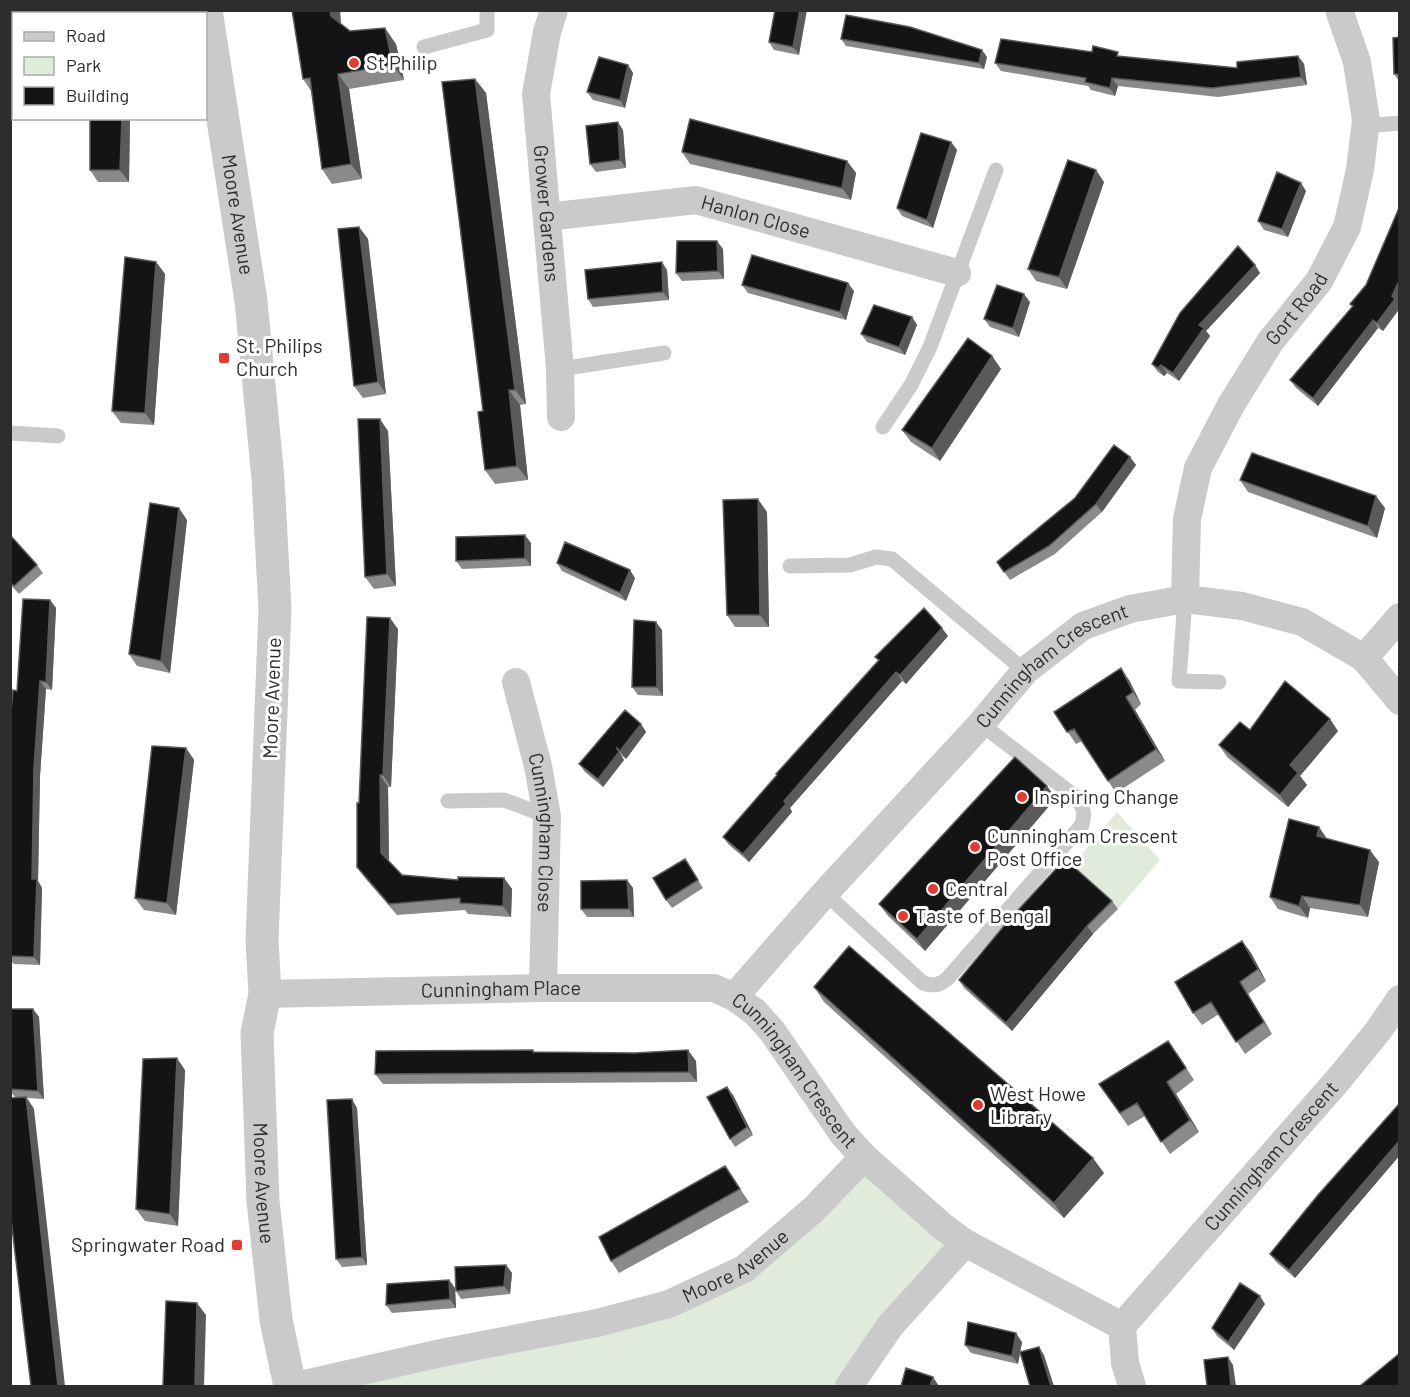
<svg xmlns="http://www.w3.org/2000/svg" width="1410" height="1397" font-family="Barlow,sans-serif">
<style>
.green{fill:#e1ebdb}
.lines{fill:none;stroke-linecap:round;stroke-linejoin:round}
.service{stroke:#cacaca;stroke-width:15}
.minor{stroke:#cacaca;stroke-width:28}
.tertiary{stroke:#cacaca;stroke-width:33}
.wall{fill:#8a8a8a}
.shaded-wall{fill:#5a5a5a}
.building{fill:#141414;stroke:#5a5a5a;stroke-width:1.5}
.poi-dot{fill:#e23b32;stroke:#fff;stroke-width:2}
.labels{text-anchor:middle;stroke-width:6;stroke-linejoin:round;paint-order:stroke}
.poi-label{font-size:20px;fill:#2d2d2d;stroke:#fff;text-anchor:start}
.street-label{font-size:20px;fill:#2d2d2d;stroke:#fff}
</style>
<rect width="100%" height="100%" fill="#fff"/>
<!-- green -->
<path class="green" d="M1117,812L1160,860L1118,909L1071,867Z
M864,1157L965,1243L849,1386H359L362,1384L744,1270Z"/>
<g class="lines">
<!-- service -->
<path class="service" d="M424,47L487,30V10
M1365,126L1400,123
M560,369L664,353
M883,427L911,385L930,347L996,170
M10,433L58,436
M790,566L850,565L876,557L892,559L1025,671
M1185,599L1179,681L1219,682
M448,801L504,800L547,816
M825,893L923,983C933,986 938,986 947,979L1082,825C1085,813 1084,809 1077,798L981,724"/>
<!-- minor -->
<g class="minor">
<path id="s1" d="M554,10L547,32L536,94L560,369L561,417"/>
<path id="s2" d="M547,217L696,200L957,273"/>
<path id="s3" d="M1185,599L1187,519L1198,468L1231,405L1270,342L1319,281L1347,227L1360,170L1366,120L1357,62L1339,10"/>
<path d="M1364,658L1400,617"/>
<path id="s4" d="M516,682L538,766L547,816L543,988"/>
<path id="s5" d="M265,994L543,988H714L734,997L755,1012L772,1031L843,1134L864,1157L942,1226L965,1243L1122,1326L1338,1080L1378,1031L1400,999"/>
<path id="s6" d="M734,997L825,893L981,724L1025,671L1083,626L1130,609L1185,599L1242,606L1302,622L1364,658L1400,701"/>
<path d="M1122,1326L1125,1363L1132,1386"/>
<path id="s7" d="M296,1386L441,1353L597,1323L669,1304L744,1269L814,1209L864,1157"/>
<path d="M849,1386L890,1326L965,1243"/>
</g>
<!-- tertiary -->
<path class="tertiary" id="s8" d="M206,10L251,301L268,479L275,609L262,940L265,994L257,1033L263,1201L276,1320L290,1386"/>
</g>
<!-- wall -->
<path class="wall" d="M292,10H340L341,24L350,31L396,44L404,80L349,89L362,179L332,184L322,169L311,91L303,79Z
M775,10L799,55L774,50L769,42Z
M1400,37V82L1394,74Z
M841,39L987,57L984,69L846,46Z
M1298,56L1304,64L1307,85L1218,97L1118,86L1115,96L1091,90L1088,86L1001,71L995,63L1122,57L1237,68Z
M628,65L633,73L625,108L593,100L587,92Z
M475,79L486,93L526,404L520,405L528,480L495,484L485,470Z
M90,118H130L129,182H98L90,170Z
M623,130L626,168L596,172L590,164Z
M951,142L957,150L933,228L902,216L897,208Z
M682,152L847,161L856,173L851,200L690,164Z
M1104,182L1067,289L1036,281L1028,269Z
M1306,191L1288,237L1264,230L1258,221Z
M359,227L368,239L386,394L363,398L354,386Z
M723,249L724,279L682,281L676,273Z
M156,262L165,274L154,425L121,423L112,411Z
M1255,265L1260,273L1206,331L1210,336L1179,381L1167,373L1164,376L1158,372L1152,364Z
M667,270L669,300L593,307L588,299Z
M742,285L854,291L846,320L748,293Z
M1366,285L1398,303L1400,305V308L1383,331L1378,328L1318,406L1296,388L1290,380L1353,307L1350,304Z
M1030,302L1019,337L990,327L984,319Z
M912,317L917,325L905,355L867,342L861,334Z
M992,356L1001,369L940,461L911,442L902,430Z
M388,431L396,586L374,589L365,577Z
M1130,457L1136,465L1102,512L1055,554L1010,580L997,562Z
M1240,480L1385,508L1377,538L1248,492Z
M767,512L769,627H735L727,615Z
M187,520L170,673L137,666L129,654Z
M10,535L37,565L43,573L19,594L10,584Z
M531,543V566L462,569L456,561Z
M557,563L635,578L626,601L562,571Z
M50,600L56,608L52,690L46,689L40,776L38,881L42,888L40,965L14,964L10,960V956L17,691Z
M398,629L391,787H388L389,861L402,875L458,880L504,878L512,889L511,917L468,914L465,910L397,915L365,878L357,867L359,803Z
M662,630L663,696L638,695L632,687Z
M948,636L906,684L902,681L790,808L792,812L749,862L729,845L723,837L878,661L875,657Z
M1129,680L1141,704L1135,710L1165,761L1116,793L1082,741L1076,744L1054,712Z
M641,724L646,732L626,759L621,755L624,760L603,787L585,772L579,764Z
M1250,730L1338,731L1300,776L1307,785L1288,807L1227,757L1219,745Z
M186,748L194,760L176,915L144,910L135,898Z
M1056,798L925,951L888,916L879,904Z
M1319,827L1327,839L1379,862L1368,917L1310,908L1308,918L1278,909L1270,897Z
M685,859L703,888L672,908L666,900Z
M627,880L633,888L634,917H587L581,909Z
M1112,901L1118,909L1093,934L1012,1031L964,988L959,980Z
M1242,941L1251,953L1266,981L1248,994L1272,1034L1245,1054L1219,1014L1202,1025L1193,1013Z
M814,987L1104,1173L1064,1218L824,1002Z
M10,1009H33L39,1017L44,1099L27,1098L34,1109L20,1097H15L10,1091Z
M534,1052L696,1061L697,1082L383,1084L375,1074Z
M1177,1053L1194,1080L1176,1094L1199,1132L1170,1154L1145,1116L1128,1126L1099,1084Z
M185,1070L178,1226L145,1221L136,1209Z
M733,1095L753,1135L735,1147L730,1139Z
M1400,1103V1155L1295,1278L1276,1262L1270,1254Z
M357,1108L367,1265L342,1267L336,1259Z
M725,1166L749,1202L619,1273L611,1261Z
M506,1265L512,1273L510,1294L461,1299L456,1291Z
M449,1280L455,1288L456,1308L392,1313L386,1305Z
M1265,1304L1234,1350L1217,1336L1212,1328Z
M1022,1342L1018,1364L971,1353L965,1345Z"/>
<!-- shaded-wall -->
<path class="shaded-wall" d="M330,10H340L341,32L331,16Z
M800,10H807L799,55L793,47Z
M385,28L396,44L404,80L393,65Z
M982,50L987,57L984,69L979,63Z
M1298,56L1304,64L1307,85L1301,77Z
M628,65L633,73L625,108L620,100Z
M338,74L349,89L362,179L351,164Z
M1112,78L1118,86L1115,96L1110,88Z
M475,79L486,93L526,404L515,390Z
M122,118H130L129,182L120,170Z
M618,122L623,130L626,168L620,160Z
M951,142L957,150L933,228L927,220Z
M847,161L856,173L851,200L842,188Z
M1096,170L1104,182L1067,289L1059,277Z
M1301,183L1306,191L1288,237L1282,229Z
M359,227L368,239L386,394L378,382Z
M717,241L723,249L724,279L718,271Z
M156,262L165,274L154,425L145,413Z
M662,262L667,270L669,300L663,292Z
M1255,265L1260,273L1206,331L1210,336L1179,381L1173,373L1199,325Z
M1400,279V300L1398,303L1400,305V308L1383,331L1377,323Z
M848,283L854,291L846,320L840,312Z
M1024,294L1030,302L1019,337L1013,328Z
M912,317L917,325L905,355L899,347Z
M1373,320L1378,328L1318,406L1313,398Z
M992,356L1001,369L940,461L932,448Z
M1161,365L1167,373L1164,376L1158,368Z
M509,390L520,405L528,480L517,466Z
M380,419L388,431L396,586L387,574Z
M1130,457L1136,465L1102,512L1096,504Z
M1376,496L1385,508L1377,538L1368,526Z
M758,499L767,512L769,627L760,615Z
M179,508L187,520L170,673L161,661Z
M525,535L531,543V566L525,558Z
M630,570L635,578L626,601L620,593Z
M50,600L56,608L52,690L46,682Z
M390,618L398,629L391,787L383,775Z
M656,622L662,630L663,696L657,687Z
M942,628L948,636L906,684L900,675Z
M1121,668L1129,680L1141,704L1133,692Z
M896,672L902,681L790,808L792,812L749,862L743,854L784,801Z
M40,681L46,689L40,776L38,881L42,888L40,965L34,957L32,879L34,768Z
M1126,697L1135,710L1165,761L1156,749Z
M1330,719L1338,731L1300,776L1307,785L1288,807L1280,795L1290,765Z
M641,724L646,732L626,759L620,751Z
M616,747L624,760L603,787L598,779Z
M186,748L194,760L176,915L167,903Z
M380,775L388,787L389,864L381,853Z
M1047,786L1056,798L925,951L917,939Z
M1319,827L1327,839L1317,836Z
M1370,850L1379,862L1368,917L1360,905Z
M504,878L512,889L511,917L503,906Z
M627,880L633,888L634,917L629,909Z
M1302,896L1310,908L1308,918L1299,906Z
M1087,926L1093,934L1012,1031L1006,1023Z
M1242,941L1251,953L1266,981L1258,969Z
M1240,982L1248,994L1272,1034L1264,1022Z
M33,1009L39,1017L44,1099L38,1091Z
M688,1050L696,1061L697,1082L689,1072Z
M177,1058L185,1070L178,1226L170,1214Z
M1167,1082L1176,1094L1199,1132L1190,1120Z
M727,1087L733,1095L753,1135L747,1127Z
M26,1097L34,1109L65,1386H58Z
M352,1099L357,1108L367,1265L362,1257Z
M1400,1140V1155L1295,1278L1289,1270Z
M1093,1158L1104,1173L1064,1218L1054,1203Z
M506,1265L512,1273L510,1294L504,1286Z
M449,1280L455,1288L456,1308L450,1299Z
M1260,1296L1265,1304L1234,1350L1228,1342Z
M197,1303L206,1315L204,1386H195Z
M1016,1333L1022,1342L1018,1364L1012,1356Z
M1039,1347L1044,1355L1054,1386H1051Z
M1228,1357L1233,1365L1236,1386H1231Z
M933,1377L939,1386H930Z"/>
<!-- building -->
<path class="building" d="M292,10H330L331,16L350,31L385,28L393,65L338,74L351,164L322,169L310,78L303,79Z
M775,10H800L793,47L769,42Z
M846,15L910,27L982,50L979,63L841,39Z
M1400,37V74H1394L1393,38Z
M1001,39L1092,52L1093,46L1118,52L1117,56L1237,68V62L1298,56L1301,77L1212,88L1112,78L1110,88L1085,82L1086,78L995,63Z
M599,57L628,65L620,100L587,92Z
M475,79L515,390H509L517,466L485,470L478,412L483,411L442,82Z
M90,118H122L120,170H90Z
M690,119L847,161L842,188L682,152Z
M618,122L620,160L590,164L586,126Z
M921,133L951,142L927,220L897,208Z
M1068,160L1096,170L1059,277L1028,269Z
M1277,172L1301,183L1282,229L1258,221Z
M1400,202V279L1392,296L1395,299L1377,323L1373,320L1313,398L1290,380L1353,306L1350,304L1366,285L1399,208Z
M359,227L378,382L354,386L338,229Z
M677,241H717L718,271L676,273Z
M1238,246L1255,265L1199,325L1204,328L1173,373L1161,365L1158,368L1152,364L1180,313Z
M752,255L848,283L840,312L742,285Z
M125,257L156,262L145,413L112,411Z
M662,262L663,292L588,299L585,270Z
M997,285L1024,294L1013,328L984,319Z
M874,305L912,317L899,347L861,334Z
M968,338L992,356L932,448L902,430Z
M358,419H380L387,574L365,577Z
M1114,445L1130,457L1096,504L1049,546L1004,572L997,562L1075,498Z
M1252,453L1376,496L1368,526L1240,480Z
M758,499L760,615H727L723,500Z
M150,503L179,508L161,661L129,654Z
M10,535L37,565L14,586L10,582Z
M525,535V558L456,561V537Z
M565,542L630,570L620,593L557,563Z
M23,599L50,600L46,682L40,681L34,768L32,879H37L34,957L10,956V721L13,690L17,691Z
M924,608L942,628L900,675L896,672L784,801L786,804L743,854L723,837L777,775L776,774L879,660L875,657Z
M367,617L390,618L383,775H380L381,853L402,875L458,880V877L504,878L503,906L460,903V898L389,904L357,867V803H359Z
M634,620L656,622L657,687H632Z
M1121,668L1133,692L1126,697L1156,749L1108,781L1074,729L1067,732L1054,712Z
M1285,681L1330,719L1290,765L1298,773L1280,795L1219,745L1240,722L1250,730Z
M625,710L641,724L620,751L616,747L619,752L598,779L579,764Z
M152,746L186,748L167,903L135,898Z
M1015,757L1047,786L917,939L879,904Z
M1289,819L1319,827L1317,836L1370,850L1360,905L1302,896L1299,906L1270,897Z
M685,859L698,880L666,900L653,878Z
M1065,859L1112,901L1087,926L1006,1023L959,980L1008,921Z
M627,880L629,909H581V881Z
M1242,941L1258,969L1240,982L1264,1022L1236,1042L1211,1002L1193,1013L1175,982Z
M849,946L1093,1158L1054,1203L814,987Z
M10,1009H33L38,1091L10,1089Z
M1168,1041L1186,1068L1167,1082L1190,1120L1161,1142L1137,1103L1120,1113L1099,1084Z
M533,1050V1052L635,1053L688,1050L689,1072L375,1074L376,1051Z
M177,1058L170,1214L136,1209L143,1059Z
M727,1087L747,1127L730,1139L707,1097Z
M26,1097L58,1386H31L10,1211V1098Z
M352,1099L362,1257L336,1259L327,1100Z
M1400,1103V1140L1289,1270L1270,1254L1318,1195Z
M725,1166L740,1189L611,1261L599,1237Z
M506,1265L504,1286L456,1291L455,1267Z
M449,1280L450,1299L386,1305L387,1284Z
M1240,1283L1260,1296L1228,1342L1212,1328Z
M166,1301L197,1303L195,1386H163Z
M968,1322L1016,1333L1012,1356L965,1345Z
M1039,1347L1051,1386H1030L1020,1352Z
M1400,1353V1386H1360Z
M1228,1357L1231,1386H1207L1204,1360Z
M906,1368L933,1377L930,1386H901Z"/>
<!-- markers -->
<g class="poi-dot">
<circle cx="354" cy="63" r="6"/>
<rect x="218" y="352" width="12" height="12" rx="3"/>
<circle cx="1022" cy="797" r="6"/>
<circle cx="975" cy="847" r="6"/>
<circle cx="933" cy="889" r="6"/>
<circle cx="903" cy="916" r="6"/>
<circle cx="978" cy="1105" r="6"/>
<rect x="231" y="1239" width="12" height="12" rx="3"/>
</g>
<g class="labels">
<!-- poi labels -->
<g class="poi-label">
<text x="366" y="70">St Philip</text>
<text x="236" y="353">St. Philips<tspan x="236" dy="23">Church</tspan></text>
<text x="1034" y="804">Inspiring Change</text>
<text x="987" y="843">Cunningham Crescent<tspan x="987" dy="23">Post Office</tspan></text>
<text x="945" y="896">Central</text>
<text x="915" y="923">Taste of Bengal</text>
<text x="990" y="1101">West Howe<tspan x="990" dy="23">Library</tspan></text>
<text x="225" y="1252" text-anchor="end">Springwater Road</text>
</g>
<!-- street labels -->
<g class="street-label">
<text dy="7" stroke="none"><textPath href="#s1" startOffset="206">Grower Gardens</textPath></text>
<text dy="7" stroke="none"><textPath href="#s8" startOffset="207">Moore Avenue</textPath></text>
<text dy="7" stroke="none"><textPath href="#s2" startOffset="212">Hanlon Close</textPath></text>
<text dy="7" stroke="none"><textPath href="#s3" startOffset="320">Gort Road</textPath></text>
<text dy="7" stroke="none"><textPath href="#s6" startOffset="462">Cunningham Crescent</textPath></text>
<text transform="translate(272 698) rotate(-88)" y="7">Moore Avenue</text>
<text dy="7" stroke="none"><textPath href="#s4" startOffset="154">Cunningham Close</textPath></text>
<text dy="7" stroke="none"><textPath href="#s5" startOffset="236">Cunningham Place</textPath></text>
<text dy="7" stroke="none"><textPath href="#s5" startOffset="567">Cunningham Crescent</textPath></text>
<text dy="7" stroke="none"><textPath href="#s5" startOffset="1215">Cunningham Crescent</textPath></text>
<text dy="7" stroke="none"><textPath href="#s8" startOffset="1179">Moore Avenue</textPath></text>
<text dy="7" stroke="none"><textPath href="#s7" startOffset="459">Moore Avenue</textPath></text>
</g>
</g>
<!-- border -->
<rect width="1410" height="1397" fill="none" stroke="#2d2d2d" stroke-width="24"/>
<!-- legend -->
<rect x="12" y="12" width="195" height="108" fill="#ffffff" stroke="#ababab" stroke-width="1.5"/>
<rect x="24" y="32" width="30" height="9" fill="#cacaca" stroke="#ababab" stroke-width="1.5"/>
<text x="66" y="42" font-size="18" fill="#2d2d2d">Road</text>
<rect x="24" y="57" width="30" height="18" fill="#e1ebdb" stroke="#ababab" stroke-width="1.5"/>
<text x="66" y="72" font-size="18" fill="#2d2d2d">Park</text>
<rect x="24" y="87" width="30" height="18" fill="#141414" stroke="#ababab" stroke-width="1.5"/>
<text x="66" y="102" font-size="18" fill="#2d2d2d">Building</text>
</svg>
